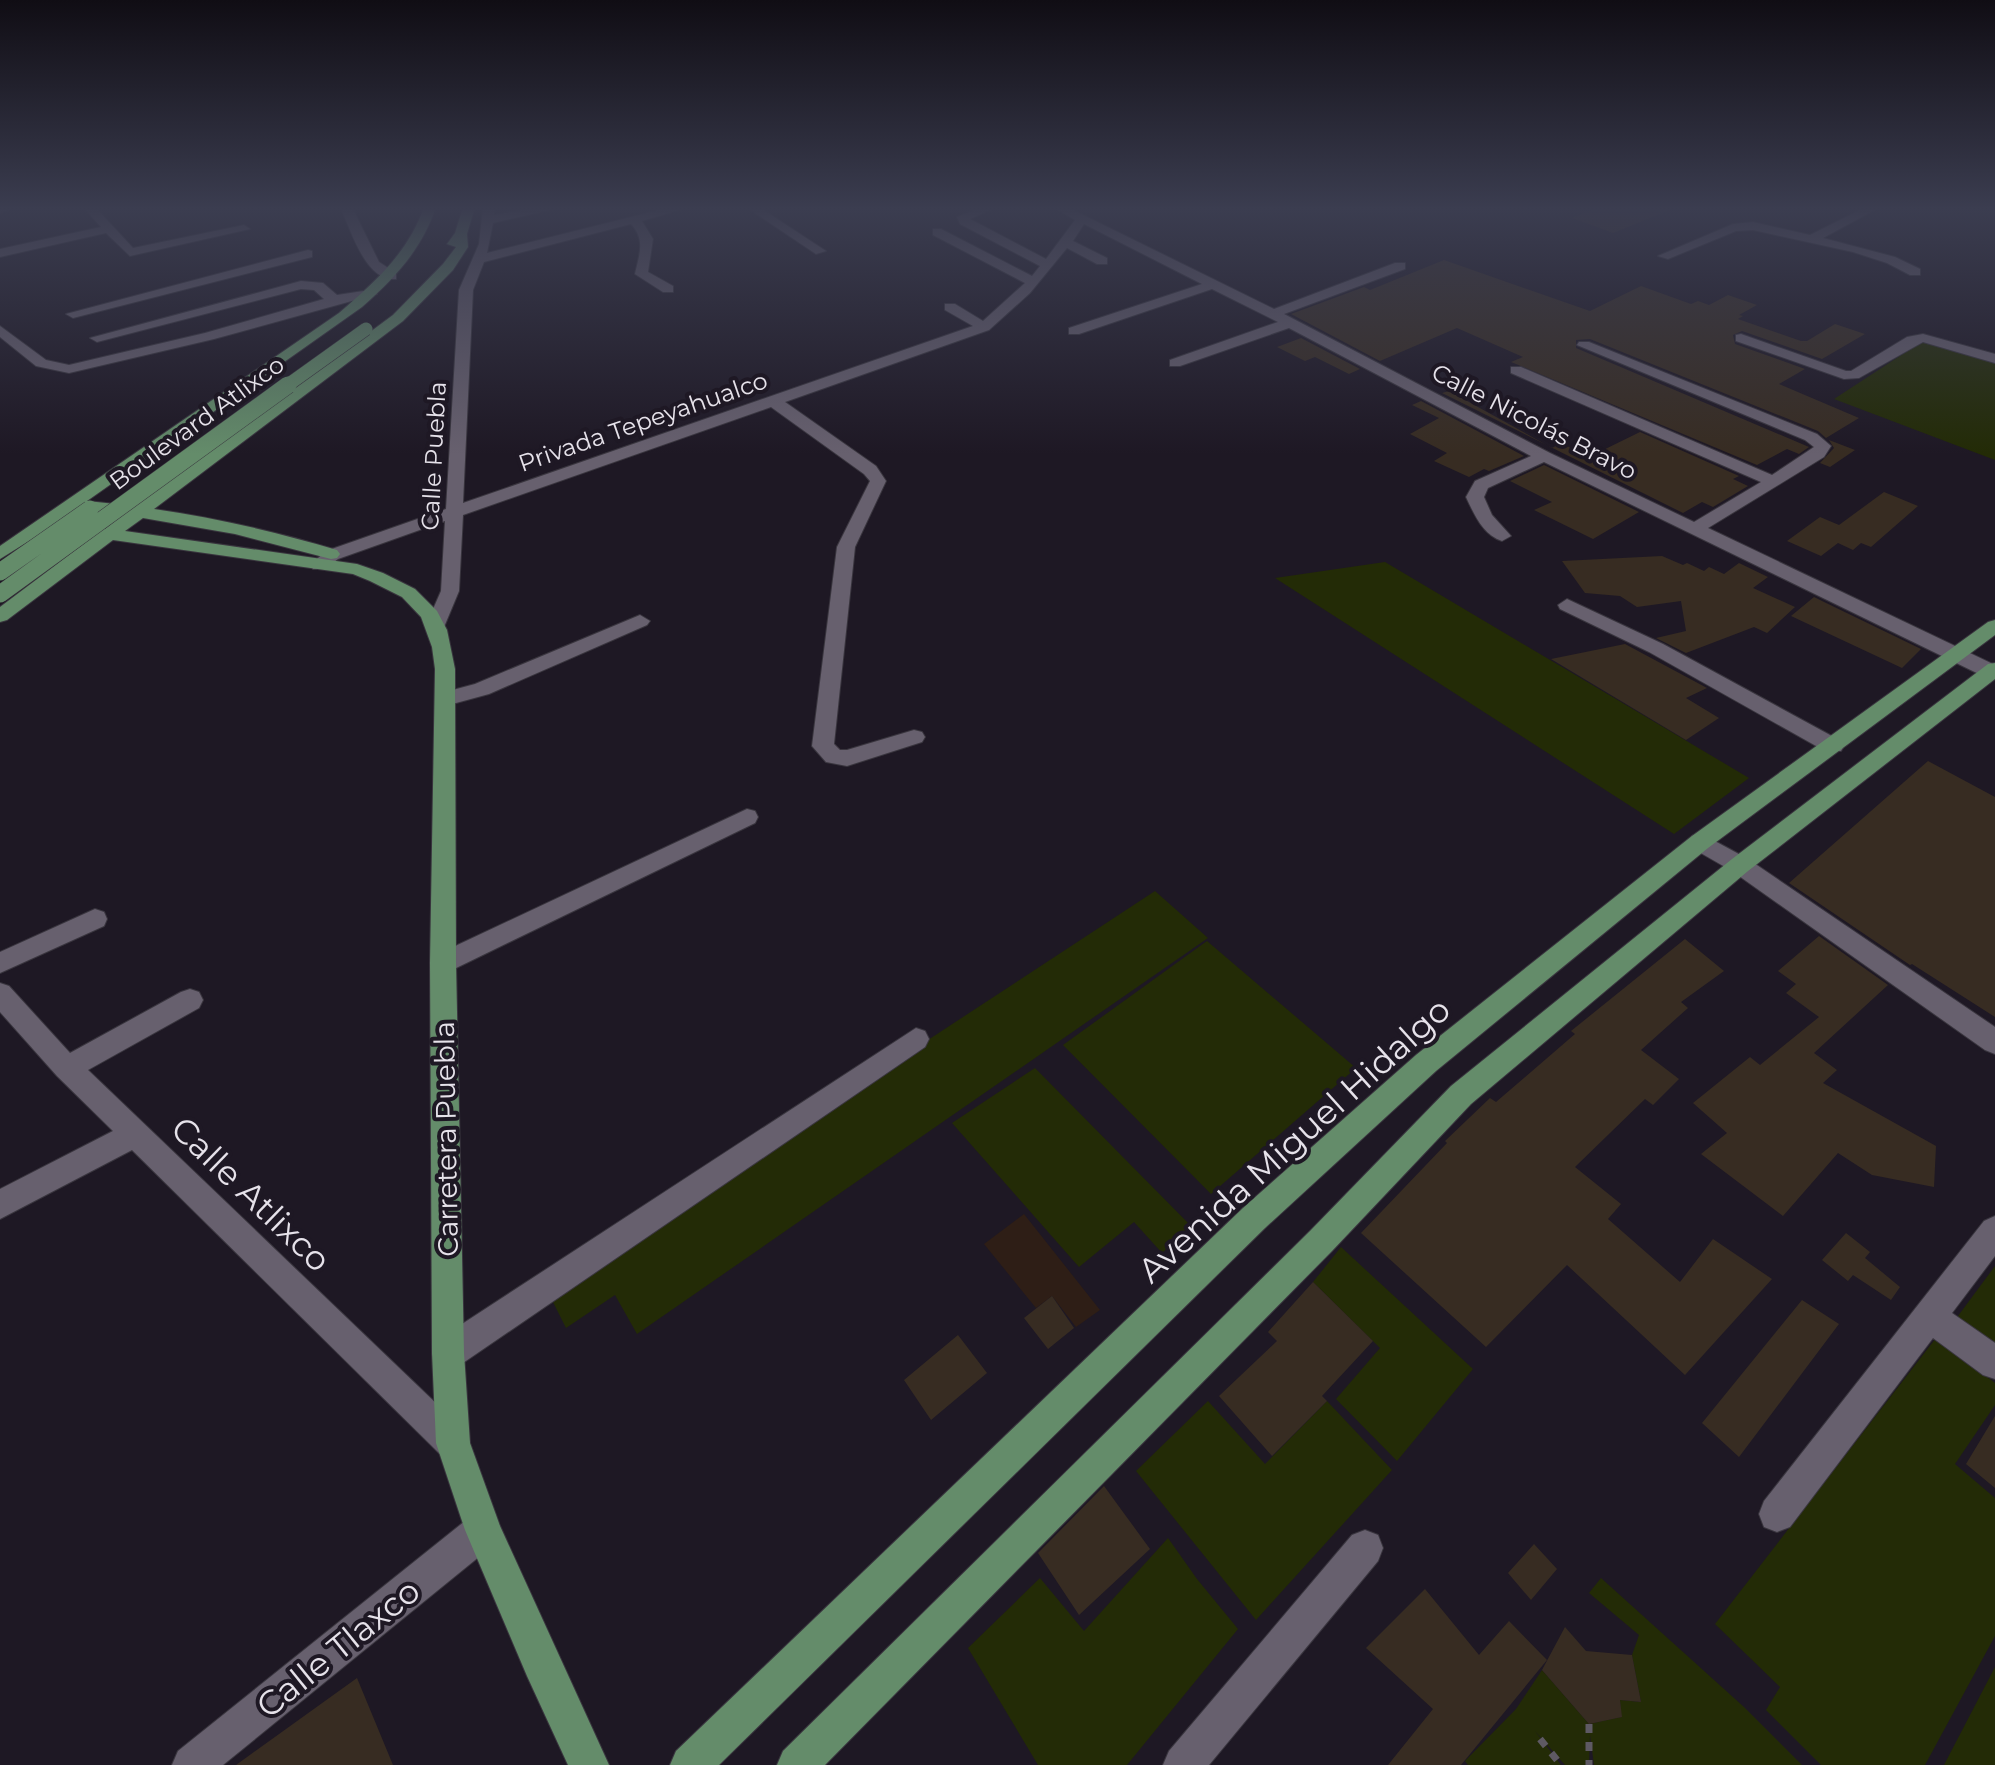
<svg xmlns="http://www.w3.org/2000/svg" width="1995" height="1765" font-family="Montserrat,sans-serif">
<style>
.industrial{fill:#2e1e16}
.green{fill:#232b06}
.building{fill:#372c22}
.lines{fill:none;stroke-linecap:round;stroke-linejoin:round}
.minor-casing{stroke:#39353e;stroke-width:2}
.major-casing{stroke:#39353e;stroke-width:2}
.path{stroke:#5e5963;stroke-width:7;stroke-dasharray:9 9;stroke-linecap:butt}
.minor{fill:#67606e;fill-rule:evenodd}
.major{fill:#648c6a;fill-rule:evenodd}
.major-bridge-far1-casing{stroke:#39353e;stroke-width:14;stroke-linecap:butt}
.major-bridge-casing{stroke:#39353e;stroke-width:18;stroke-linecap:butt}
.major-bridge-far1{stroke:#648c6a;stroke-width:13}
.major-bridge{stroke:#648c6a;stroke-width:17}
.labels{text-anchor:middle;stroke-width:8;stroke-linejoin:round;paint-order:stroke}
.far-street-label{font-size:24px;fill:#e6e2ea;stroke:#1e1824}
.street-label{font-size:28px;fill:#e6e2ea;stroke:#1e1824}
.near-street-label{font-size:34px;fill:#e6e2ea;stroke:#1e1824}
</style>
<rect width="100%" height="100%" fill="#1e1824"/>
<!-- industrial -->
<path class="industrial" d="M1024,1214L1100,1310L1076,1327L1052,1296L1036,1308L984,1244Z"/>
<!-- green -->
<path class="green" d="M1926,339L1995,363V460L1834,399Z
M1385,562L1749,778L1674,834L1275,578Z
M1155,891L1208,938L637,1334L615,1295L566,1328L547,1290Z
M1207,941L1356,1068L1211,1194L1063,1045Z
M1035,1068L1192,1227L1162,1253L1134,1222L1079,1267L952,1123Z
M1341,1247L1473,1369L1397,1461L1336,1399L1380,1348L1313,1282Z
M1995,1266V1350L1955,1320Z
M1936,1338L1995,1383V1405L1955,1464L1995,1498V1636L1925,1765H1821L1766,1710L1780,1687L1715,1624Z
M1208,1401L1265,1464L1327,1401L1392,1470L1256,1620L1136,1471Z
M1168,1538L1197,1579L1238,1629L1127,1765H1038L968,1648L1040,1578L1084,1631Z
M1601,1578L1744,1707L1802,1765H1594L1590,1735L1589,1765H1565L1535,1731L1561,1765H1468L1465,1761L1516,1709L1542,1670L1589,1724L1621,1717L1620,1700L1641,1702L1632,1655L1639,1635L1589,1593Z
M1995,1667V1765H1944Z"/>
<!-- building -->
<path class="building" d="M1602,206H1676L1677,207L1613,233L1572,218Z
M1444,260L1590,311L1641,286L1691,304L1698,301L1709,305L1728,295L1757,305L1739,315L1743,316L1738,319L1801,341H1807L1835,324L1865,334L1822,359L1742,331L1733,335L1735,344L1805,369L1779,384L1859,418L1826,438L1818,431L1590,339L1576,340V348L1809,447L1799,454L1787,449L1757,465L1516,364L1511,362L1523,357L1457,328L1380,361L1291,314L1364,287L1370,290Z
M1301,338L1360,369L1349,374L1315,357L1305,361L1277,347Z
M1449,391L1552,448L1561,443L1589,457L1640,432L1739,476L1733,479L1748,486L1713,507L1702,502L1683,513L1442,393Z
M1421,401L1524,456L1489,471L1484,469L1469,477L1434,461L1447,453L1410,434L1439,418L1412,405Z
M1829,440L1855,450L1830,467L1820,463L1834,448Z
M1544,465L1639,512L1593,539L1534,510L1552,502L1510,481Z
M1884,492L1918,506L1871,547L1861,543L1853,550L1838,543L1821,556L1787,541L1820,517L1839,525Z
M1662,556L1683,565L1687,563L1704,571L1709,567L1724,574L1739,563L1768,577L1753,588L1795,607L1767,633L1754,627L1686,653L1656,638L1686,631L1681,601L1637,607L1620,596L1585,593L1562,561Z
M1814,597L1822,601L1921,649L1902,668L1791,616Z
M1625,644L1707,688L1686,698L1719,718L1686,740L1551,659Z
M1928,761L1995,797V1017L1912,964L1910,965L1789,883Z
M1819,936L1888,985L1814,1053L1837,1070L1823,1083L1936,1146L1934,1187L1872,1175L1838,1153L1783,1216L1701,1154L1727,1133L1693,1103L1750,1057L1760,1065L1819,1017L1786,993L1796,984L1778,971Z
M1685,939L1724,971L1681,1002L1688,1008L1641,1050L1679,1079L1653,1105L1645,1099L1575,1167L1621,1204L1608,1219L1680,1282L1713,1239L1772,1279L1685,1375L1567,1265L1486,1347L1361,1233L1447,1143L1445,1141L1490,1098L1496,1102L1575,1034L1571,1031Z
M1846,1233L1870,1252L1865,1258L1900,1287L1891,1300L1853,1275L1848,1281L1822,1260Z
M1313,1282L1373,1341L1322,1396L1327,1401L1272,1456L1219,1396L1277,1341L1268,1332Z
M1052,1296L1074,1328L1048,1349L1024,1318Z
M1802,1300L1839,1324L1739,1457L1702,1423Z
M958,1335L987,1373L931,1420L904,1380Z
M1995,1416V1488L1966,1464Z
M1104,1486L1150,1549L1079,1615L1038,1553Z
M1534,1544L1557,1569L1531,1600L1508,1573Z
M1425,1589L1479,1655L1509,1621L1547,1660L1461,1765H1388L1433,1709L1366,1648Z
M1565,1627L1586,1651L1632,1655L1641,1702L1620,1700L1622,1717L1589,1724L1542,1670Z
M357,1678L393,1765H236Z"/>
<g class="lines">
<defs>
<path id="minor" d="M0,207H17L0,213Z
M83,207H95L133,248L244,225L250,229L130,256L106,233L0,257V249L101,227Z
M340,207H352L379,262L396,273V279C365,282 351,229 340,207Z
M483,207H495L494,215L541,207H563L493,223L487,253L671,207H689L642,221L653,239L648,272L673,286V292H663L635,274C639,255 646,240 631,224L484,262L473,290L463,503L973,326L945,310V304H955L983,321L1025,283L933,235V229H941L1032,276L1040,266L960,224L957,217L981,207H997L970,219L1046,259L1075,220L1053,207H1067L1274,309L1395,263H1405V269L1284,314L1550,453L1694,522L1761,482L1511,373V367H1521L1772,475L1814,447L1805,440L1577,345L1579,342H1589L1817,434L1831,446L1824,457L1708,528L1995,665V678L1985,677L1544,462L1488,488L1484,497L1492,515L1511,536L1502,541C1483,535 1474,514 1466,497L1475,481L1531,456L1289,328L1180,366H1170V360L1278,322L1212,289L1079,334H1069V328L1202,284L1084,224L1073,241L1107,258V264H1097L1067,248L1030,293L989,330L785,402L876,466L886,481L855,547L834,744L840,750H847L914,730L922,732L925,737L922,742L847,766L826,762L812,746L837,547L870,481L864,474L771,407L463,515L459,591L444,627H430L427,623L441,591L445,521L338,559L325,569H313L310,565L326,551L446,509L459,290L479,244Z
M746,207H759L826,251L816,254Z
M1866,207H1880L1823,238L1895,257L1920,269V275H1910L1887,263L1853,252L1753,230L1736,231L1668,259L1658,256L1733,224L1753,222L1810,235Z
M308,250L312,251V257L73,318L66,314Z
M301,281L323,283L337,295L370,290L377,294L214,339L69,373L36,366L0,337V326L46,360L69,365L205,333L324,299L314,290L301,289L97,342L90,338Z
M1741,334L1846,371H1851L1907,337L1923,334L1995,354V363L1923,342L1859,378L1844,379L1736,341V335Z
M1567,599L1663,644L1841,741L1844,746L1841,751H1825L1649,652L1560,609L1558,605Z
M640,615L650,621L647,625L489,694L445,706L435,699L438,694L475,684Z
M747,809L755,811L758,817L755,823L452,970L443,973L434,970L430,963L434,956Z
M1700,833L1748,859L1995,1027V1054L1985,1050L1732,871L1692,848L1688,842L1692,836Z
M95,909L104,912L107,919L104,926L0,973V952Z
M0,983L9,986L70,1053L181,992L190,989L199,992L203,1000L199,1008L88,1070L465,1431L470,1443L465,1455L453,1460L441,1455L132,1150L0,1219V1189L113,1131L57,1076L0,1012Z
M916,1028L925,1031L929,1039L925,1047L460,1365L448,1369L436,1365L432,1353L436,1341Z
M1995,1216V1256L1952,1313L1995,1343V1379L1983,1375L1933,1338L1790,1527L1777,1532L1764,1527L1759,1514L1764,1501L1984,1221Z
M483,1512L496,1517L501,1530L496,1543L223,1765H172L178,1751L470,1517Z
M1365,1530L1378,1535L1383,1548L1378,1561L1209,1765H1163L1169,1751L1352,1535Z"/>
<path id="major" d="M424,207H436C422,249 395,278 362,307L87,501L135,506L393,315L443,264L456,247L447,244L455,233L463,207H475L467,234L468,247L453,270L403,321L154,509C216,518 277,532 337,550L340,554L337,558L331,559L235,534L143,518L125,531L357,564L383,573L415,589L437,611L447,630L455,669L456,963L464,1353L470,1443L500,1526L609,1765H568L527,1676L465,1530L436,1443L432,1353L430,963L435,669L432,647L421,617L402,597L370,581L353,574L113,540L7,620L0,622V607L93,537L45,531L0,559V546L339,313C375,282 408,253 424,207ZM74,510L123,515L105,529L58,522Z
M1995,620V635L1708,848L1436,1071L1265,1228L719,1765H670L676,1751L1243,1208L1416,1055L1692,836L1988,622Z
M1995,663V679L1748,871L1471,1104L1332,1251L825,1765H777L783,1751L1310,1231L1451,1086L1732,859L1988,664Z"/>
</defs>
<!-- minor casing -->
<use href="#minor" class="minor-casing"/>
<!-- major casing -->
<use href="#major" class="major-casing"/>
<!-- path -->
<path class="path" d="M1589,1724V1765
M1540,1739L1561,1765"/>
<!-- minor -->
<use href="#minor" class="minor"/>
<!-- major -->
<use href="#major" class="major"/>
<defs>
<path id="major-bridge-far1" d="M285,387L366,329"/>
<path id="major-bridge" d="M0,572L90,509
M0,594L288,385"/>
</defs>
<!-- major-bridge-far1 casing -->
<use href="#major-bridge-far1" class="major-bridge-far1-casing"/>
<!-- major-bridge casing -->
<use href="#major-bridge" class="major-bridge-casing"/>
<!-- major-bridge-far1 -->
<use href="#major-bridge-far1" class="major-bridge-far1"/>
<!-- major-bridge -->
<use href="#major-bridge" class="major-bridge"/>
</g>
<!-- sky -->
<linearGradient id="sky" x2="0" y2="1"><stop stop-color="#100d14"/><stop offset="0.46" stop-color="#3b3d50"/><stop offset="1" stop-color="#3b3d50" stop-opacity="0"/></linearGradient>
<rect width="1995" height="454" fill="url(#sky)"/>
<g class="labels">
<!-- far-street labels -->
<g class="far-street-label">
<text transform="translate(643 422) rotate(-19)" y="8">Privada Tepeyahualco</text>
<text transform="translate(1534 422) rotate(27)" y="8">Calle Nicolás Bravo</text>
<text transform="translate(197 423) rotate(-36)" y="8">Boulevard Atlixco</text>
<text transform="translate(434 456) rotate(-87)" y="8">Calle Puebla</text>
</g>
<!-- street labels -->
<g class="street-label">
<text transform="translate(446 1139) rotate(-91)" y="10">Carretera Puebla</text>
</g>
<!-- near-street labels -->
<g class="near-street-label">
<text transform="translate(1294 1140) rotate(-42)" y="12">Avenida Miguel Hidalgo</text>
<text transform="translate(251 1194) rotate(44)" y="12">Calle Atlixco</text>
<text transform="translate(338 1648) rotate(-39)" y="12">Calle Tlaxco</text>
</g>
</g>
</svg>
